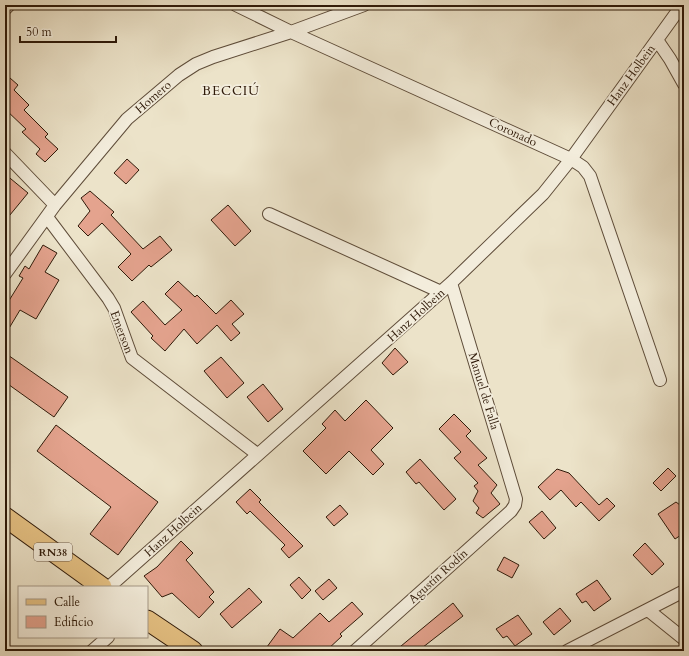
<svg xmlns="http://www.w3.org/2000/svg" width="689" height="656" font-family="Cardo,serif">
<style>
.building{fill:#e4a38e;stroke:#2f1a09}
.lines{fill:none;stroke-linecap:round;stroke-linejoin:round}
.minor-casing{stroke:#5e4c39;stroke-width:14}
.primary-casing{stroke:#2f1a09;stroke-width:21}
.minor{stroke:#f3eddc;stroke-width:12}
.primary{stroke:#e6c284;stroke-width:19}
.labels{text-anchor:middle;stroke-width:3.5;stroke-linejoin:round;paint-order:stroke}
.shield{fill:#f3eddc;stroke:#6a5948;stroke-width:1}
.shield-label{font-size:11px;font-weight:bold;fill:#2f1a09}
.street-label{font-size:12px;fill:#2f1a09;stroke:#f3eddc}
.neighbourhood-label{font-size:13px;letter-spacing:1px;fill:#2f1a09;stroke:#f3eddc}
</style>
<rect width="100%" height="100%" fill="#ece3c9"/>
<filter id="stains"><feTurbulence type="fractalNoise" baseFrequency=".005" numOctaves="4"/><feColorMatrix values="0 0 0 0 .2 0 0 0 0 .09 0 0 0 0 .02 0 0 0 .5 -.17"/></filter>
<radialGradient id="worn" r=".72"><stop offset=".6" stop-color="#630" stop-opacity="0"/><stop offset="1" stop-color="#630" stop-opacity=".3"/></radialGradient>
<!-- building -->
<path class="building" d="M10,78L18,85L14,90L29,105L24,110L48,134L45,137L58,149L45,162L36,154L40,149L22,132L26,129L5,109V82Z
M127,159L139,170L126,184L114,173Z
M5,174L28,193L5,221Z
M90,191L114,212L111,215L143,249L160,236L172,250L151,267L149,265L132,281L118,267L131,254L102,223L88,236L78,226L90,211L81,198Z
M228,205L251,231L235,246L211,220Z
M43,245L57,253L45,272L59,280L36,319L20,310L5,335V307L23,278L19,276L25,266L29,269Z
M178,281L195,297L197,295L216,314L231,300L244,314L232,324L240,333L231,341L217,325L197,344L184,329L165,351L151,338L153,336L131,312L143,301L165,325L182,310L165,294Z
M395,348L408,362L393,375L382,363Z
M5,353L68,397L54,417L5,382Z
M221,357L244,383L227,398L204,371Z
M263,384L283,409L268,422L247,397Z
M366,400L393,428L371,450L384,464L373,475L349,451L326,474L303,451L326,428L322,424L335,410L345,421Z
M454,414L471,431L466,436L487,458L478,465L497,485L491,493L500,504L483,518L476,513L479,508L473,501L478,491L474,486L478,483L454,458L461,452L439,429Z
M56,425L158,502L118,555L90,534L111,507L37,451Z
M420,459L456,499L444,510L419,482L416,484L406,472Z
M668,468L676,476L661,491L653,483Z
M557,469L569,473L599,505L607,498L615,506L599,521L581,502L576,507L561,490L550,500L538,487Z
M250,489L261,500L259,502L303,546L289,558L281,549L285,545L250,511L247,514L236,502Z
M676,502L684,508V533L675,539L658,514Z
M340,505L348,514L334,526L326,517Z
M542,511L556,528L544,539L529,522Z
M181,541L193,553L186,560L214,592L209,597L214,602L199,618L172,593L162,597L144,576L157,567Z
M645,543L664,564L652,575L633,555Z
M504,557L519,565L512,578L497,570Z
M299,577L311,590L302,599L290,585Z
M329,579L337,588L323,600L315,591Z
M597,580L611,599L594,611L586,601L582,603L576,594Z
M249,588L262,602L232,628L220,614Z
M352,602L363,614L340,634L342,636L326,651H264L280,629L293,638L320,613L329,622Z
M453,603L463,616L418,651H395Z
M560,608L571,621L554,635L543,622Z
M518,615L532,634L515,646L507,636L503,638L496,629Z"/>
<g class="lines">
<defs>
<path id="minor" d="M236,5L291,32L571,159L583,167L590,176L660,380
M5,9L9,5
M657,40L670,59L684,84
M5,153L55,205
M269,214L441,292
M47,217L108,298L114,308L132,358L257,454
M5,274L55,205L127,119L179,75L196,64L213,57L291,32L364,5
M109,587L451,283L543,194L571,159L682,5
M648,610L684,639
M92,651L108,637
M355,651L511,511L515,505L516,499L451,283
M567,651L684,591"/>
<path id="primary" d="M5,517L102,587
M147,620L193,651"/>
</defs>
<!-- minor casing -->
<use href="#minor" class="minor-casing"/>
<!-- primary casing -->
<use href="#primary" class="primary-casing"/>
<!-- minor -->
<use href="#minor" class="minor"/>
<!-- primary -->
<use href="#primary" class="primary"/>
</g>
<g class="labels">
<!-- shield labels -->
<rect class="shield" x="34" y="543" width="38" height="18" rx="3"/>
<g class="shield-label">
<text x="53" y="556">RN38</text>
</g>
<!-- street labels -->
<g class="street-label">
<text transform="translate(631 75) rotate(-54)" y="4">Hanz Holbein</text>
<text transform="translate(153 97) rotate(-41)" y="4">Homero</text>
<text transform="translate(513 132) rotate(25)" y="4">Coronado</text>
<text transform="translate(416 315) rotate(-42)" y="4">Hanz Holbein</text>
<text transform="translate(122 332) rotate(69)" y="4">Emerson</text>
<text transform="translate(484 391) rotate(73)" y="4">Manuel de Falla</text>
<text transform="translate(173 530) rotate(-42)" y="4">Hanz Holbein</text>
<text transform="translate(438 576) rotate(-42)" y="4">Agustín Rodín</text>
</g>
<!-- neighbourhood labels -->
<g class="neighbourhood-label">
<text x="231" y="95">BECCIÚ</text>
</g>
</g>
<!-- margin -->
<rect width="689" height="656" fill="none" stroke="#ece3c9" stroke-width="20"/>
<rect x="6" y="6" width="677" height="644" fill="none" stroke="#2f1a09" stroke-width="2"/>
<rect x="10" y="10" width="669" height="636" fill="none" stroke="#2f1a09"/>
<!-- legend -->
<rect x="18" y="586" width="130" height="52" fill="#f3eddc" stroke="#a59988"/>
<rect x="26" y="599" width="20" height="6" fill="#e6c284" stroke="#a59988"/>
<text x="54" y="606" font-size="12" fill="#2f1a09">Calle</text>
<rect x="26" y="616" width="20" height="12" fill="#e4a38e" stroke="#a59988"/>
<text x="54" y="626" font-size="12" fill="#2f1a09">Edificio</text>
<!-- scale -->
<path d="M20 36v6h96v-6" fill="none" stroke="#2f1a09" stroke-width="2"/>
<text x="26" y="36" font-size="12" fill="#2f1a09" stroke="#f3eddc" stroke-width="3" paint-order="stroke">50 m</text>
<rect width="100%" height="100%" filter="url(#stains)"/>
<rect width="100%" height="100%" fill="url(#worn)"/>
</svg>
